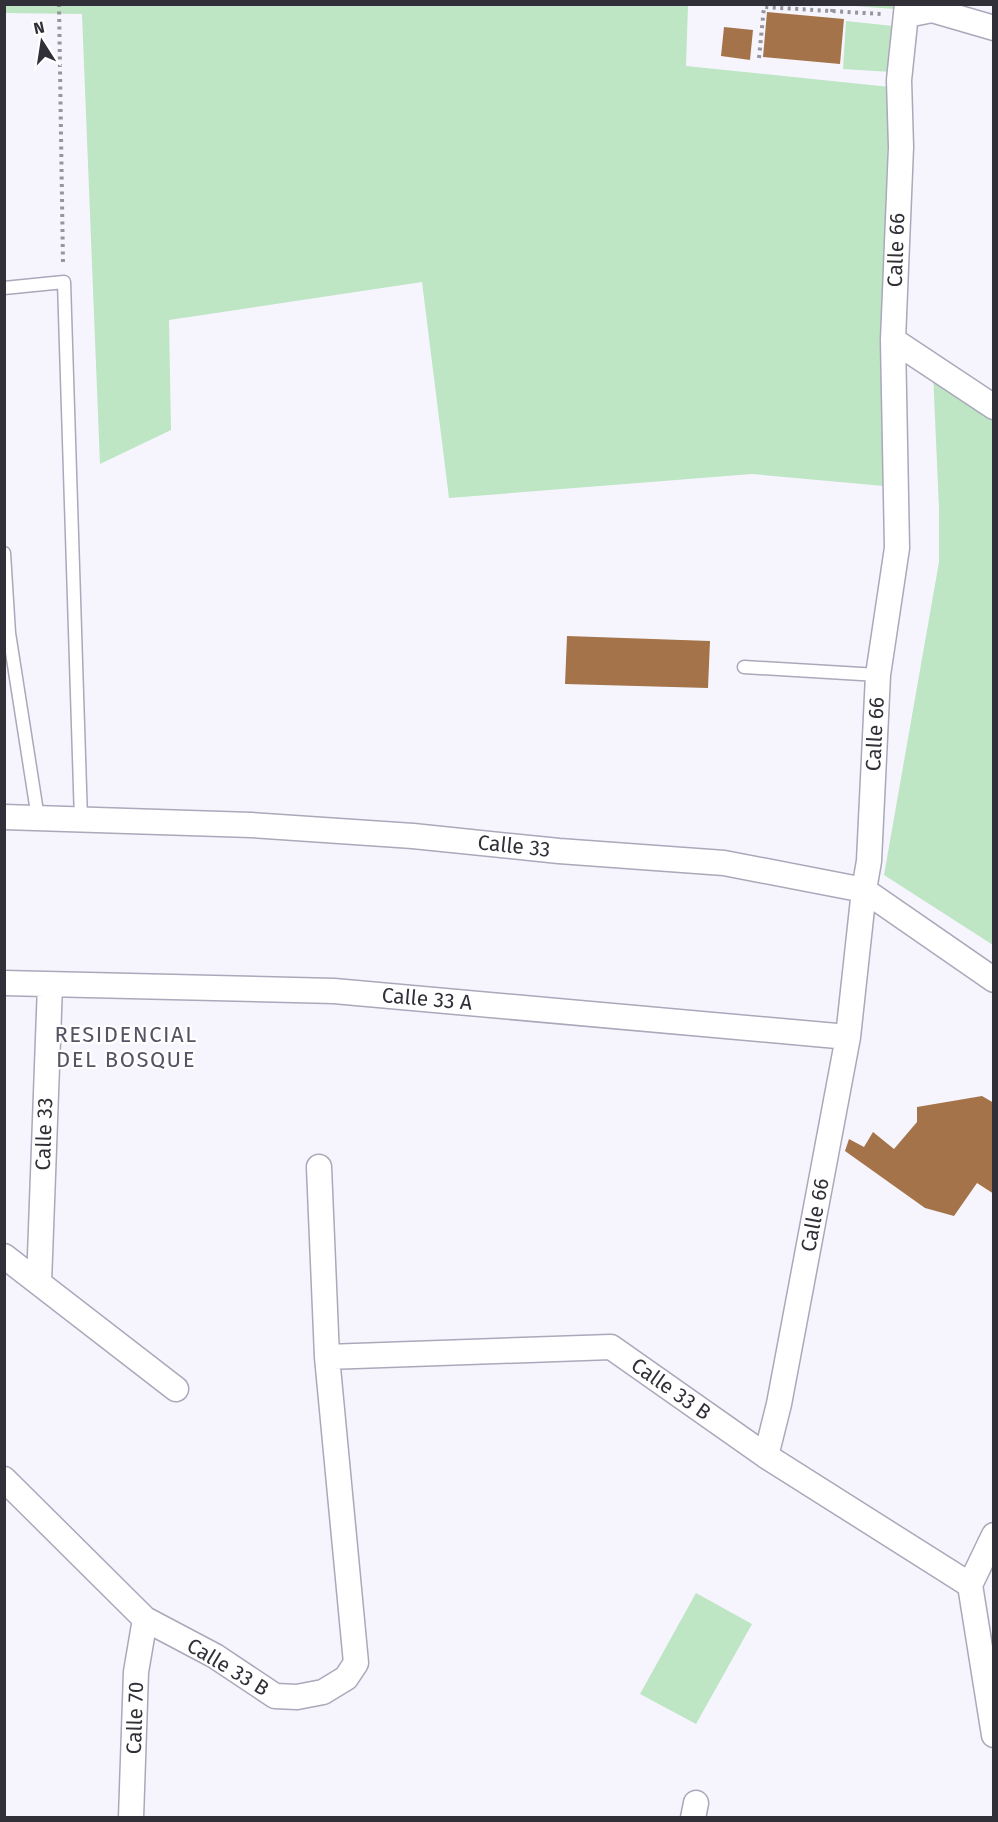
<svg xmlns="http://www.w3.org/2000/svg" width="998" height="1822" font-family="'Fira Sans',sans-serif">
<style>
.green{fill:#bee5c4}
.building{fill:#a47349}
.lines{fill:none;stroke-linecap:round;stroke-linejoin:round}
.service-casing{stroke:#aaa8ba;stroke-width:15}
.minor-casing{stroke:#aaa8ba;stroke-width:27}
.path{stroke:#96959d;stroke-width:4;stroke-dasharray:3 4.5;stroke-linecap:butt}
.service{stroke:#fff;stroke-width:12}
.minor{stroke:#fff;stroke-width:24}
.labels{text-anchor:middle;stroke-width:4.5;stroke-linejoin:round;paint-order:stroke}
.street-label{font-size:21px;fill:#313038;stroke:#fff}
.neighbourhood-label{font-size:22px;letter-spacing:1.5px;fill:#565464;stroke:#fff}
</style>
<rect width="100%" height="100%" fill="#f6f5fd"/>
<!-- green -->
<path class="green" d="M5,4L688,5L686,66L890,87L881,324L884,486L752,474L449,498L422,282L169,320L171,430L100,464L82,14L5,13Z
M842,5V4L894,5V9Z
M846,21L893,26L891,72L843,69Z
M933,372L993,414V945L884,875L939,562V509Z
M696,1593L752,1624L696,1724L640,1694Z"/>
<!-- building -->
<path class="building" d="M767,12L844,19L840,64L763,57Z
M724,27L753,30L750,60L721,56Z
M567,636L710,641L708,688L565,684Z
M982,1096L994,1103V1194L977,1183L954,1216L925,1208L845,1151L849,1139L864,1147L873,1132L894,1149L917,1122V1107Z"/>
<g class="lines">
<defs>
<path id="service" d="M4,288L64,282L81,820
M4,553L9,633L38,818
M744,667L878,675"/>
<path id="minor" d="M907,15L932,10L994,28
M893,340L994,407
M4,817L251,825L413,836L559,851L724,863L864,890L994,980
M4,983L334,991L848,1037
M4,1256L176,1389
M39,1283L50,985
M327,1357L611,1347L766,1456L970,1585
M766,1456L779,1404L848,1037L864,890L869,861L878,675L897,548L893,340L901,147L899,80L907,4
M4,1479L145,1619L215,1656L275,1696L297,1697L323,1692L346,1678L356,1663L327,1357L319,1167
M994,1535L970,1585L994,1735
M131,1818L136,1672L145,1619
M693,1818L696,1803"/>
</defs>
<!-- service casing -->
<use href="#service" class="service-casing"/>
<!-- minor casing -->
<use href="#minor" class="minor-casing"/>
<!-- path -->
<path class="path" d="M59,4L63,264
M832,12L833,4
M759,58L764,7L881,14"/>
<!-- service -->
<use href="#service" class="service"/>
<!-- minor -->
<use href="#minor" class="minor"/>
</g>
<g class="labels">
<!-- street labels -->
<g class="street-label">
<text transform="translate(896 250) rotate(-88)" y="7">Calle 66</text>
<text transform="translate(875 734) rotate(-87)" y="7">Calle 66</text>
<text transform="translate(514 846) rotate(6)" y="7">Calle 33</text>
<text transform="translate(427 999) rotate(5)" y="7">Calle 33 A</text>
<text transform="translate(44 1134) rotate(-88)" y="7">Calle 33</text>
<text transform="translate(815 1215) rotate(-79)" y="7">Calle 66</text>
<text transform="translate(671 1389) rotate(35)" y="7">Calle 33 B</text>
<text transform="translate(228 1667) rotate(31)" y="7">Calle 33 B</text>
<text transform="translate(135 1718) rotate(-88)" y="7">Calle 70</text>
</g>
<!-- neighbourhood labels -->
<g class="neighbourhood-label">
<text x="126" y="1042">RESIDENCIAL<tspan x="126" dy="25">DEL BOSQUE</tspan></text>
</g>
</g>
<!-- border -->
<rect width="998" height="1822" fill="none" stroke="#313038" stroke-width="12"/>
<!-- north arrow -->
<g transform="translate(42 42) rotate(348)" stroke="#ffffff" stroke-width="4.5" paint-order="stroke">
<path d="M0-4.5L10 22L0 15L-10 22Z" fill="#313038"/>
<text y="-9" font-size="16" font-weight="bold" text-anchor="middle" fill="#313038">N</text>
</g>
</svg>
